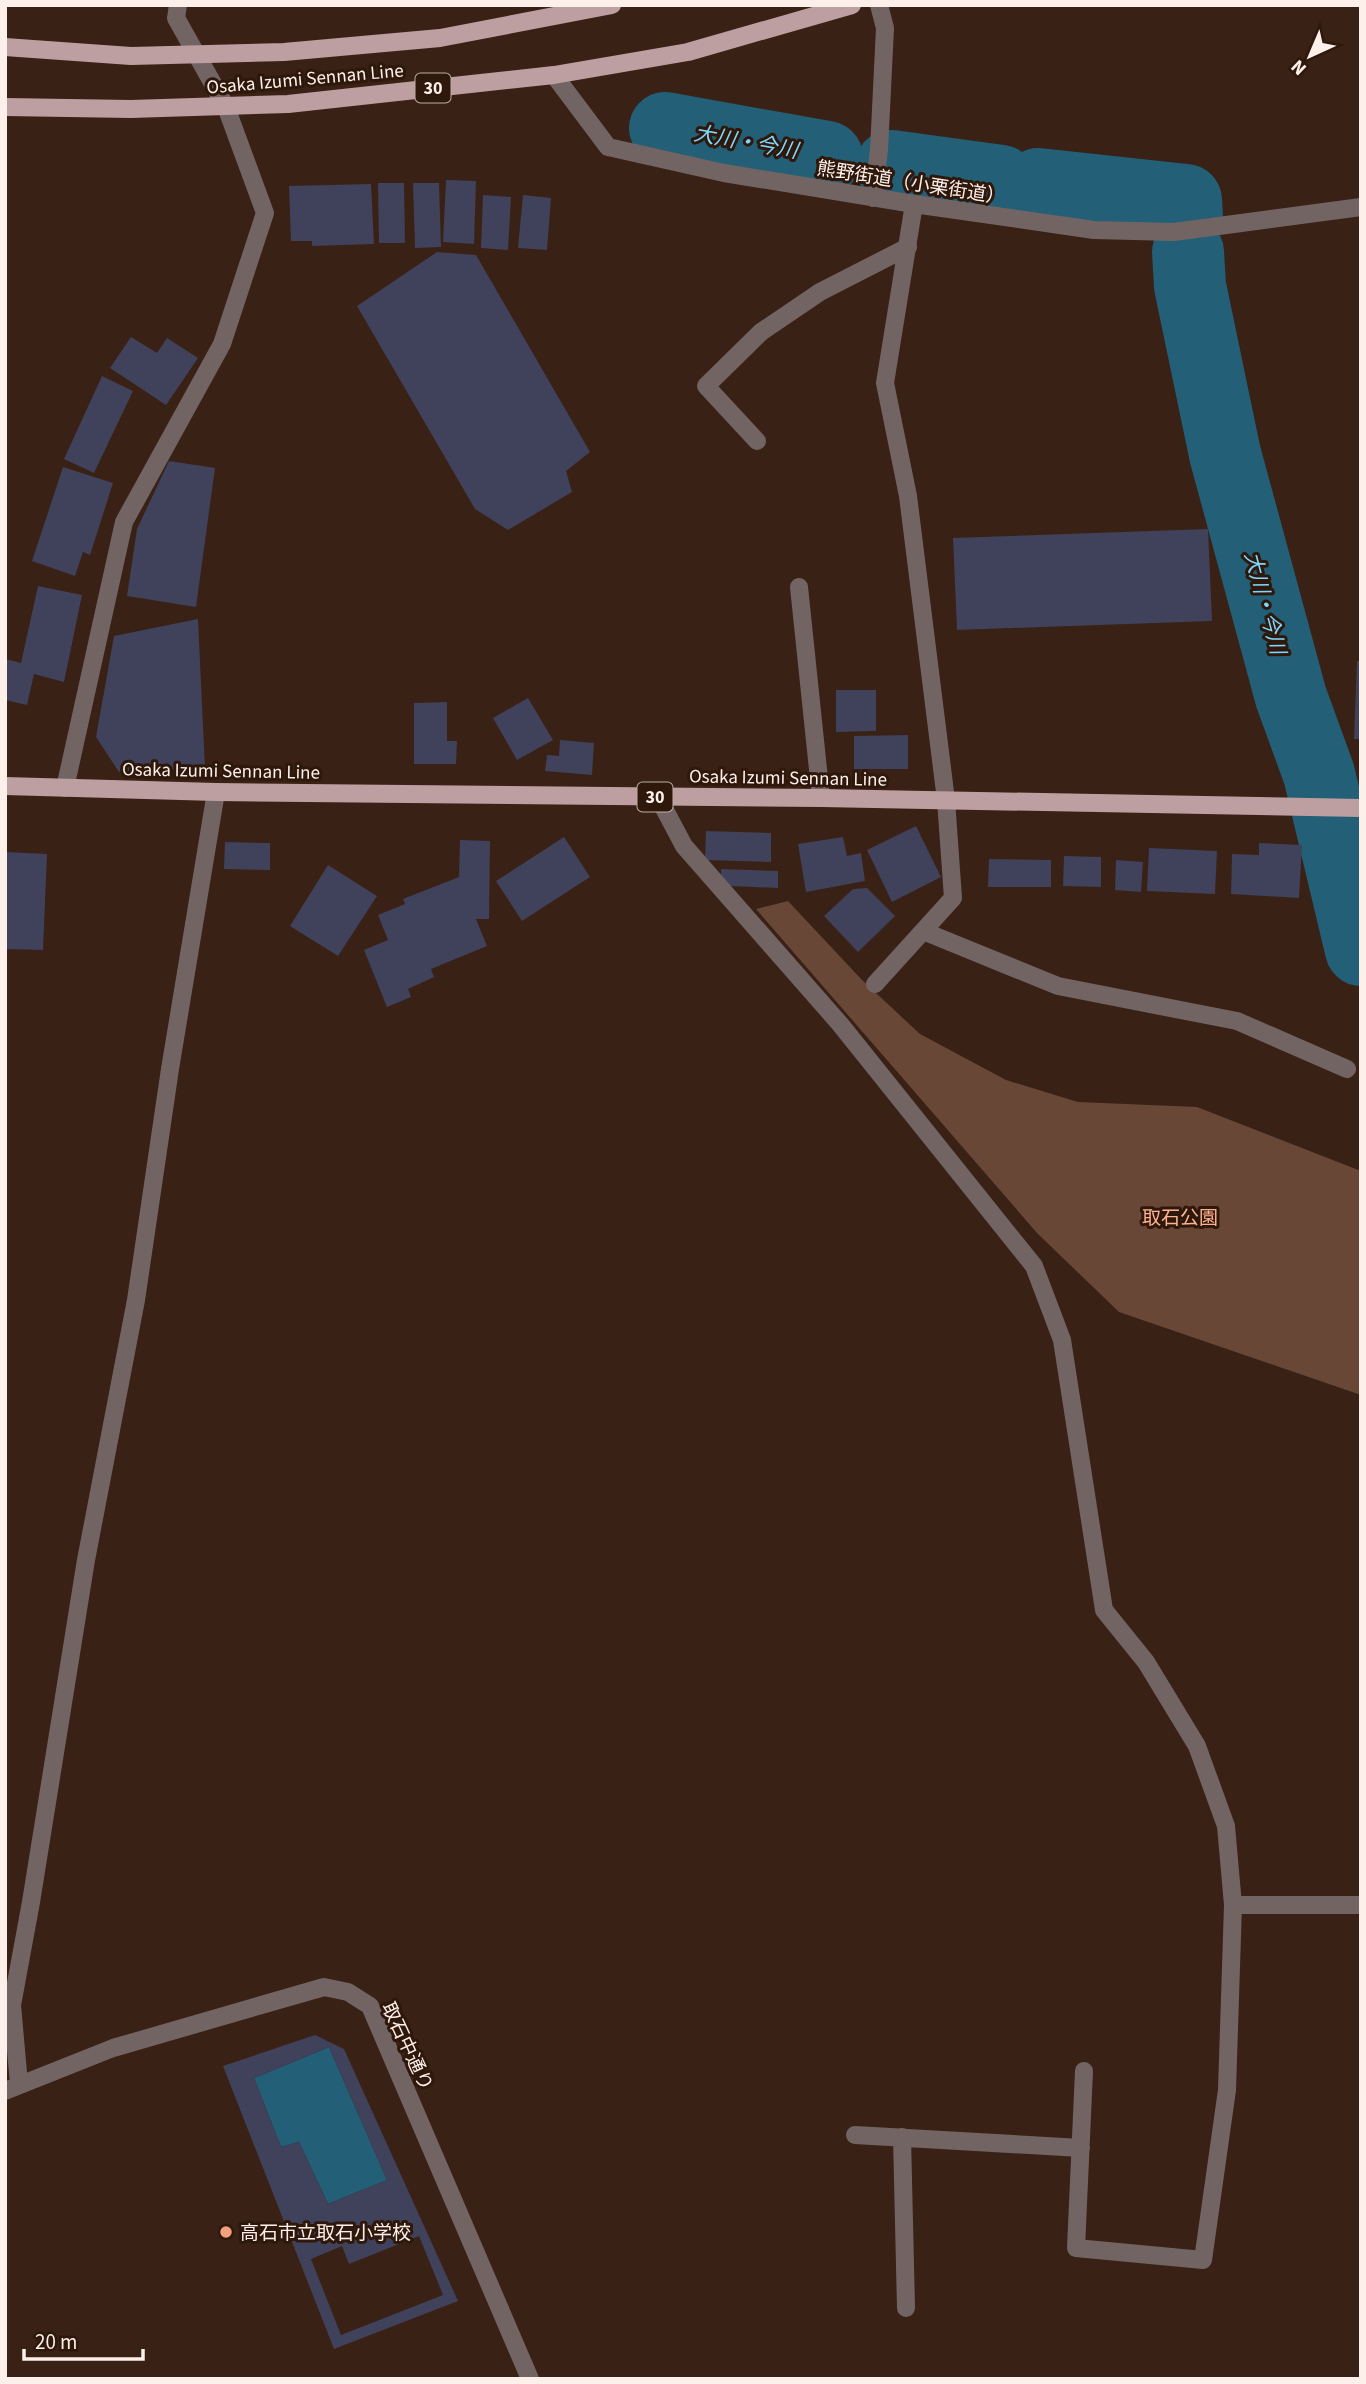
<svg xmlns="http://www.w3.org/2000/svg" width="1366" height="2384" font-family="'Source Sans 3','Noto Sans JP',sans-serif">
<style>
.green{fill:#694737}
.water{fill:#235f76}
.lines{fill:none;stroke-linecap:round;stroke-linejoin:round}
.river{stroke:#235f76;stroke-width:72}
.building{fill:#40415b;fill-rule:evenodd}
.lane{stroke:#736464;stroke-width:18}
.street{stroke:#736464;stroke-width:18}
.primary{stroke:#be9fa1;stroke-width:18}
.poi-dot{fill:#f2a17e;stroke:#2e170b;stroke-width:2.5}
.labels{text-anchor:middle;stroke-width:6;stroke-linejoin:round;paint-order:stroke}
.shield{fill:#2e170b;stroke:#bfaea6;stroke-width:2}
.shield-label{font-size:18px;font-weight:bold;fill:#fdefe9}
.street-label{font-size:19px;fill:#fdefe9;stroke:#2e170b}
.park-label{font-size:19px;fill:#ffb38f;stroke:#2e170b}
.poi-label{font-size:19px;fill:#fdefe9;stroke:#2e170b;text-anchor:start}
.water-label{font-size:21px;font-style:italic;fill:#7ed8fd;stroke:#2e170b}
</style>
<rect width="100%" height="100%" fill="#392115"/>
<!-- green -->
<path class="green" d="M788,901L862,980L920,1034L1006,1080L1078,1102L1197,1107L1361,1171V1395L1119,1312L1037,1233L756,909Z"/>
<!-- water -->
<path class="water" d="M329,2047L387,2180L328,2204L299,2142L281,2147L254,2078Z"/>
<g class="lines">
<!-- river -->
<path class="river" d="M665,128L827,157
M891,166L1001,181
M1038,184L1186,200L1187,217
M1188,252L1190,286L1225,454L1291,697L1319,774L1361,950"/>
</g>
<!-- building -->
<path class="building" d="M446,180L476,181L474,244L443,242Z
M378,183H404L405,243H379Z
M413,183H439L441,247L415,248Z
M371,184L374,244L312,246V241H291L289,186Z
M483,195L511,197L508,250L481,248Z
M523,195L551,198L547,250L518,248Z
M437,252L476,255L590,452L566,471L572,492L508,530L475,509L357,306Z
M131,337L157,353L167,338L198,358L166,405L110,368Z
M102,376L133,391L94,473L64,459Z
M169,461L215,468L196,607L127,596L137,529Z
M63,467L113,483L90,555L83,552L75,576L32,561Z
M1208,529L1212,621L957,630L953,538Z
M38,586L82,595L64,682L34,674L27,705L5,700V659L21,663Z
M198,619L205,768L119,772L96,737L114,636Z
M1357,661H1361V739H1354Z
M836,690H876V731L836,732Z
M528,698L553,740L517,760L493,718Z
M447,702V741H457L456,764H414V703Z
M908,735V769H854V736Z
M560,740L594,743L592,775L545,771L547,755L559,756Z
M916,826L941,877L892,902L867,850Z
M706,831L771,833V862L705,860Z
M564,837L590,877L522,921L496,881Z
M843,837L847,856L861,853L865,881L806,892L798,844Z
M460,840L490,841L489,919H476L487,946L431,969L434,977L408,989L411,997L387,1007L364,950L388,940L378,915L405,904L403,899L459,877Z
M225,842L270,843V870L224,869Z
M1259,843L1302,845L1299,898L1231,894L1232,854L1259,855Z
M1149,848L1217,851L1215,894L1147,891Z
M5,852L47,854L43,950L5,949Z
M1064,856L1101,857V887L1063,886Z
M989,859L1051,860V887H988Z
M1116,860L1143,862L1141,892L1115,890Z
M328,865L377,896L338,956L290,926Z
M721,869L778,871V888L730,886L721,879Z
M867,888L895,916L858,952L824,916L853,889Z
M315,2035L344,2049L458,2301L334,2349L223,2066ZM329,2047L387,2180L328,2204L299,2142L281,2147L254,2078ZM419,2236L443,2295L341,2335L311,2259L342,2246L349,2264Z"/>
<g class="lines">
<!-- lane -->
<path class="lane" d="M757,441L706,386L761,332L820,292L908,247
M799,587L821,798"/>
<!-- street -->
<path class="street" d="M554,75L608,147L724,173L914,204L1094,230L1174,232L1361,207
M873,198L879,150L885,28L879,5
M65,788L124,522L222,344L265,213L226,107L176,18L178,5
M658,797L684,846L840,1024L1034,1266L1062,1340L1104,1610L1146,1662L1197,1746L1226,1826L1233,1905L1227,2090L1203,2260L1076,2248L1084,2071
M923,931L1058,986L1237,1021L1347,1069
M875,984L953,898L946,800L908,496L885,383L914,204
M1233,1905H1361
M19,2084L12,2005L31,1902L86,1560L136,1300L170,1069L216,792
M5,2091L113,2048L324,1987L348,1992L370,2006L530,2379
M855,2135L1081,2148
M902,2137L906,2308"/>
<!-- primary -->
<path class="primary" d="M5,47L131,56L284,52L440,38L612,5
M5,107L131,109L288,104L554,75L688,52L852,5
M5,786L216,792L821,798L1361,808"/>
</g>
<!-- markers -->
<circle class="poi-dot" cx="226" cy="2232" r="7"/>
<g class="labels">
<!-- shield labels -->
<g class="shield">
<rect x="415.5" y="73.5" width="35" height="29" rx="5"/>
<rect x="637.5" y="782.5" width="35" height="29" rx="5"/>
</g>
<g class="shield-label">
<text x="433" y="94">30</text>
<text x="655" y="803">30</text>
</g>
<!-- street labels -->
<g class="street-label">
<text transform="translate(305 78) rotate(-5)" y="7">Osaka Izumi Sennan Line</text>
<text transform="translate(911 182) rotate(9)" y="7">熊野街道（小栗街道）</text>
<text transform="translate(221 770) rotate(1)" y="7">Osaka Izumi Sennan Line</text>
<text transform="translate(788 777) rotate(1)" y="7">Osaka Izumi Sennan Line</text>
<text transform="translate(408 2046) rotate(65)" y="7">取石中通り</text>
</g>
<!-- park labels -->
<g class="park-label">
<text x="1180" y="1224">取石公園</text>
</g>
<!-- poi labels -->
<g class="poi-label">
<text x="240" y="2239">高石市立取石小学校</text>
</g>
<!-- water labels -->
<g class="water-label">
<text transform="translate(746 142) rotate(10)" y="7">大川・今川</text>
<text transform="translate(1265 603) rotate(75)" y="7">大川・今川</text>
</g>
</g>
<!-- border -->
<rect width="1366" height="2384" fill="none" stroke="#fdefe9" stroke-width="14"/>
<!-- north arrow -->
<g transform="translate(1310 56) rotate(224)" stroke="#2e170b" stroke-width="5" paint-order="stroke">
<path d="M0-5L12 26L0 18L-12 26Z" fill="#fdefe9"/>
<text y="-10" font-size="19" font-weight="bold" text-anchor="middle" fill="#fdefe9">N</text>
</g>
<!-- scale -->
<path d="M24 2349v10h119v-10" fill="none" stroke="#fdefe9" stroke-width="3.5"/>
<text x="35" y="2349" font-size="21" fill="#fdefe9" stroke="#2e170b" stroke-width="5" paint-order="stroke">20 m</text>
</svg>
